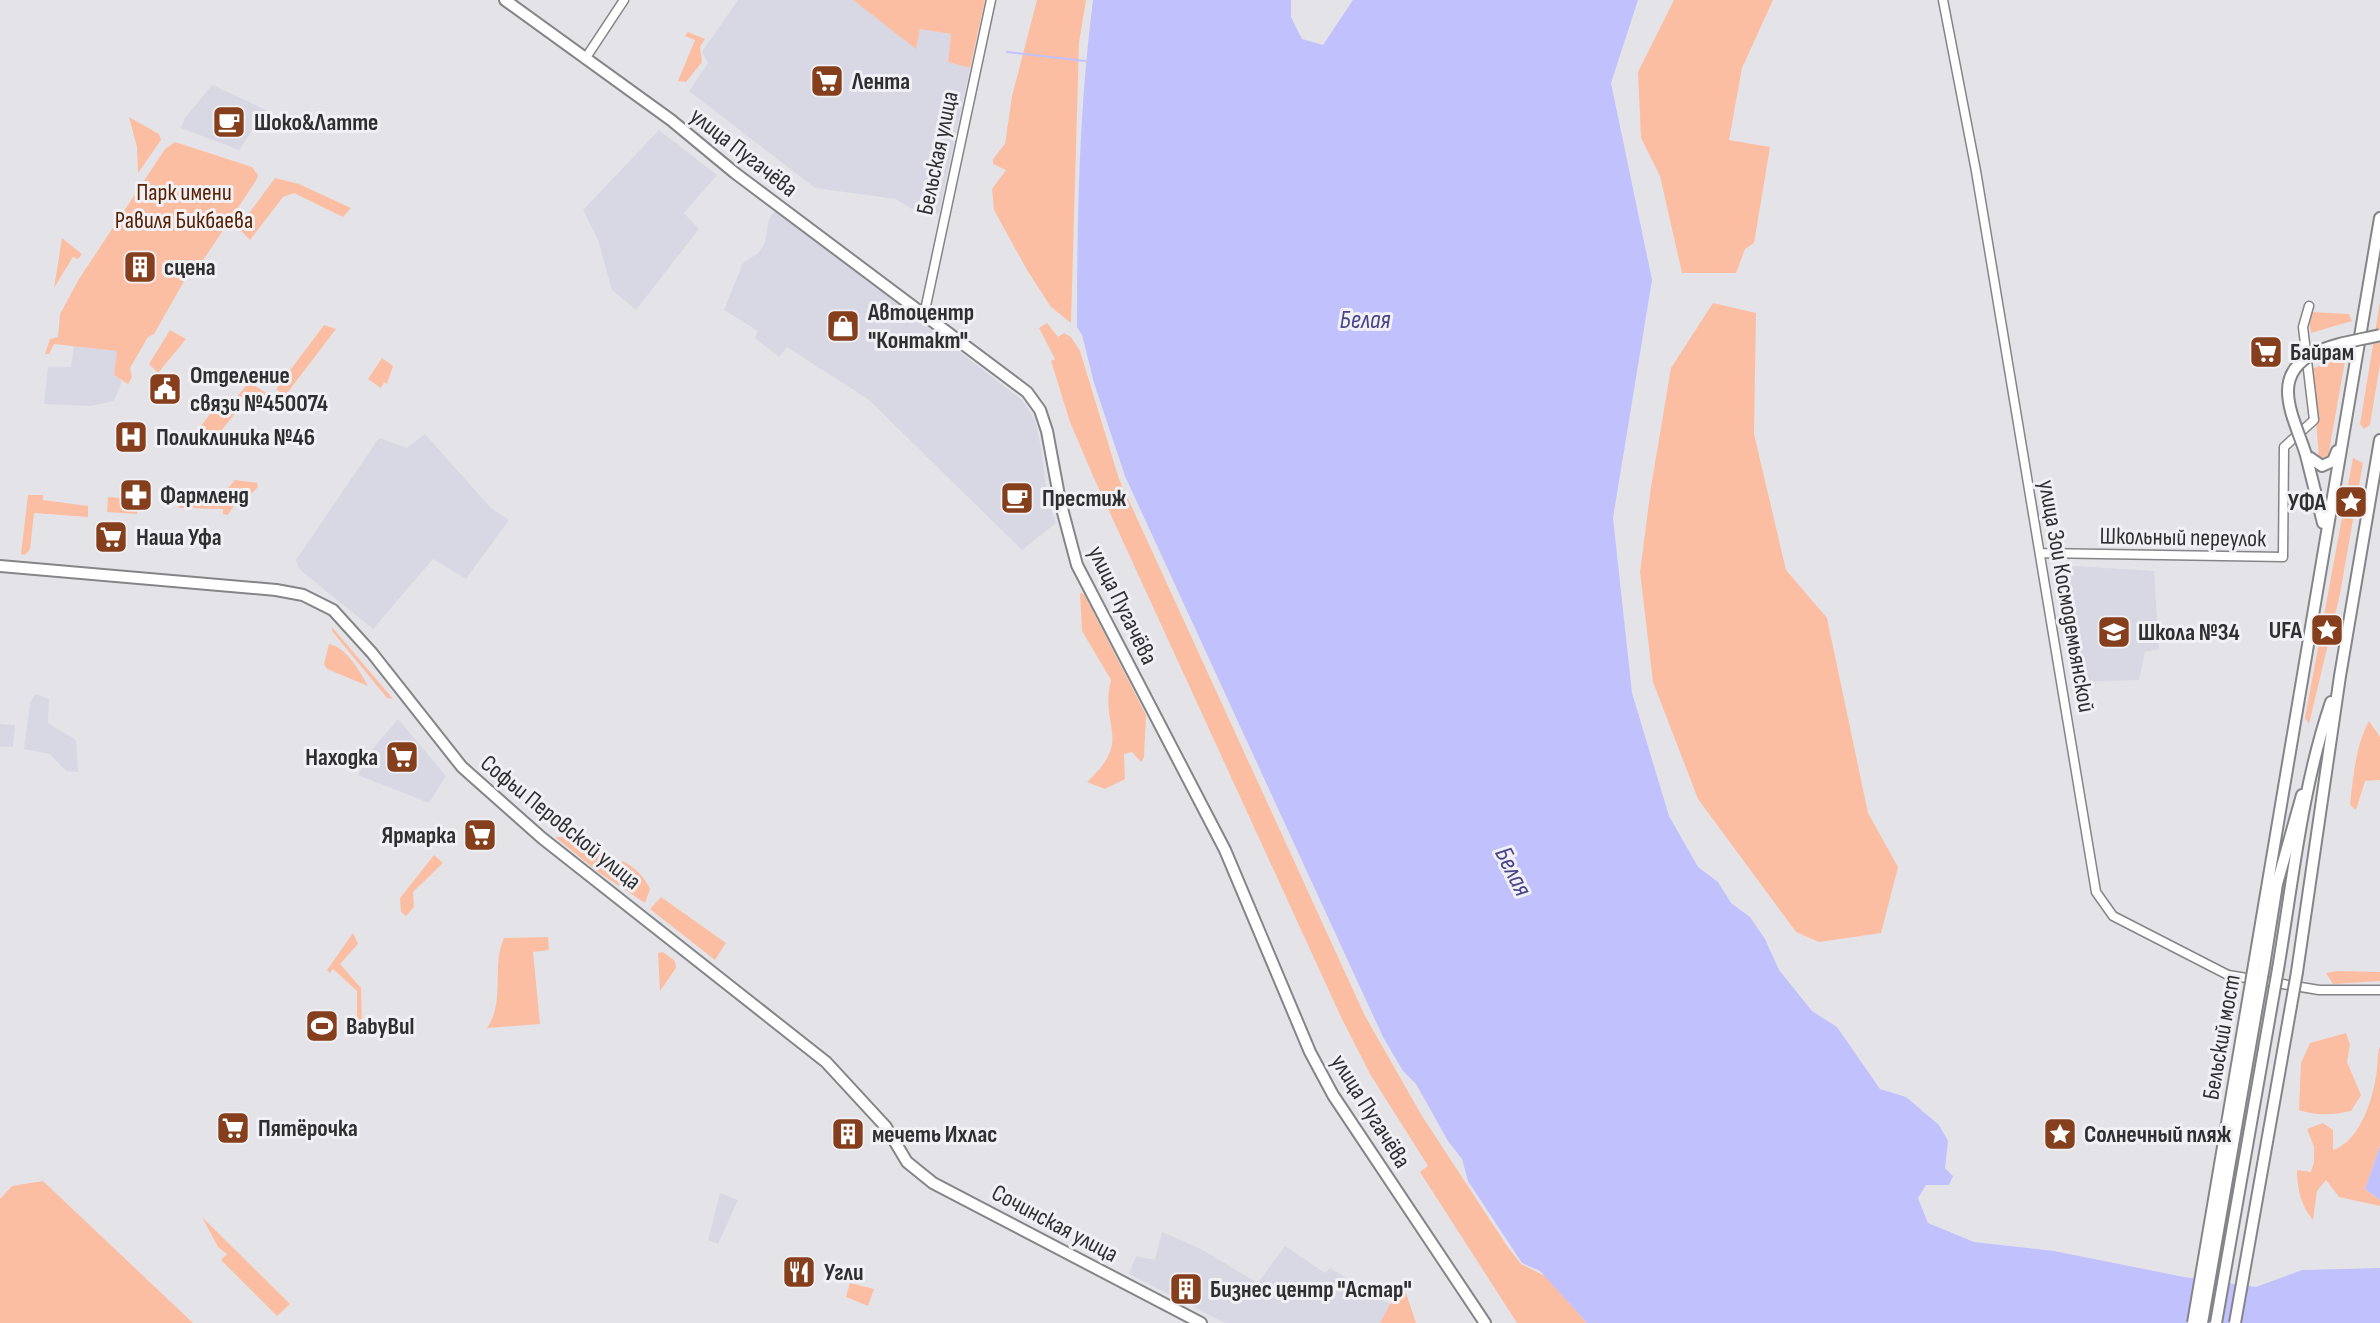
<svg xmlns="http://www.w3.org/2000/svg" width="2380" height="1323" font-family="'Sofia Sans Condensed',sans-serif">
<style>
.built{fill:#d7d8e3}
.green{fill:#fcbea2}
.water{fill:#c1c1fe}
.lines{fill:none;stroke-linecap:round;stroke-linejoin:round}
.stream{stroke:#c1c1fe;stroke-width:2}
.minor-casing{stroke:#848588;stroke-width:11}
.major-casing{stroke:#848588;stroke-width:14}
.minor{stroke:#fff;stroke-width:8}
.major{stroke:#fff;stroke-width:10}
.major-bridge-casing{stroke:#848588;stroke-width:14;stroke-linecap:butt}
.major-bridge{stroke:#fff;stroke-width:10}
.labels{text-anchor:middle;stroke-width:6;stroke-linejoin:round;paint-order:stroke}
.poi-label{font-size:24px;font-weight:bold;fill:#2f2f31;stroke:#f1f1f5;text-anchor:start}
.street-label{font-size:24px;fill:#2f2f31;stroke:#f1f1f5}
.park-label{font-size:24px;fill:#592102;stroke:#f1f1f5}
.water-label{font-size:26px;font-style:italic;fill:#49448b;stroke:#f1f1f5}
</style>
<rect width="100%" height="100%" fill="#e4e4e8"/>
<!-- built -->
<path class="built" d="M738,0H853L916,48L920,29L951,34L948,62L970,68L939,214L912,209L895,199L815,188L689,91L708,63L702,52Z
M212,85L266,110L239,150L181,128L185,118Z
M659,130L717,175L684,213L699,229L636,310L612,290L598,240L583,210Z
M776,210L1022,400L1035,420L1042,452L1047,498L1056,523L1022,550L869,400L787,347L779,357L755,338L758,331L724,310L743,263L758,253L765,243L769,219Z
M74,346L118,351L114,375L122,381L114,401L90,406L44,404L48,367H71Z
M425,434L491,508L509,520L466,579L433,559L373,629L299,569L296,560L379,438L407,448Z
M2059,565L2154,571L2159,649L2145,652L2139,680L2079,682Z
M35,694L49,699L48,723L76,740L78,772L66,771L50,754L24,749L30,703Z
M398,719L446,776L429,803L358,775L370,752Z
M0,724L15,725L13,747H0Z
M720,1193L738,1200L718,1244L708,1240Z
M1162,1232L1201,1249L1258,1283L1285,1246L1325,1273L1330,1268L1390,1304L1380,1323H1225L1129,1274L1136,1256L1155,1260Z"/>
<!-- green -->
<path class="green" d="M853,0H985L970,68L948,62L951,34L920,29L916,49Z
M1037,0H1086L1079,43L1071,323L1051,307L1027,270L994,210L992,189L1006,170L993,164V159L1005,144L1012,96Z
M1674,0H1773L1742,68L1729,140L1770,147L1754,243L1745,249L1736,273H1682L1660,176L1641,138L1638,72Z
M688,32L705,39L700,47L702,62L686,82L678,81L695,40L685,36Z
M129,117L159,134L161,140L138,173L137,147Z
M175,142L252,167L258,175L257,179L194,274L187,276L154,334L148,337L130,368L132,377L128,384L114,375L117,351L54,344L49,354H45L50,339L58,337L60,314L79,279L165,149Z
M275,178L299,184L351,208L343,217L294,193L283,197L250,240L238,228Z
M62,238L82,254L78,259L73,257L54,288Z
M2380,302V364L2370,425L2364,429L2360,424Z
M1713,303L1756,313L1754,434L1786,570L1827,618L1868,813L1898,867L1881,933L1819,942L1796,932L1698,799L1653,682L1640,572L1651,487L1671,368Z
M2312,312L2349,314L2352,321L2311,333L2309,321Z
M1047,323L1058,337L1064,333L1071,337L1080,351L1119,479L1365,1016L1422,1116L1507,1246L1521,1264L1545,1276L1587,1323H1517L1420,1172L1428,1166L1370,1074L1341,1017L1093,476L1070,422L1051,361L1055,359L1039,328Z
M324,325L336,329L285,396L276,389Z
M170,330L186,339L158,373L149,364Z
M2346,355L2328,457L2319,459L2312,369Z
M382,358L393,366L387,384L384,382L381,388L368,379Z
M249,382L274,398L271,403L256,393L250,395L213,441L202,437L198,430L218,403L227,409Z
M2353,458L2363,463L2340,594L2309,724L2305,718Z
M235,480L257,483L258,487L246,499L240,496L228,515L223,514V509L179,508L176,497L185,496L193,490L206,496L223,494Z
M28,495H43V500L88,506V517L34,513L30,549L25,555L21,554Z
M108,497L134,499L133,505L138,506L137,514L107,512Z
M1080,593L1084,594L1146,715L1144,757L1141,762L1132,752L1124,754L1125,779L1105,789L1087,782C1134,738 1099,729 1111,680L1082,631Z
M332,627L393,699L387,698L332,631Z
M329,644C346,647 360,671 368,686L327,669L324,664Z
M2369,721L2380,737V780L2365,781L2356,810L2350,805C2353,778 2356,744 2369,721Z
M555,837H567L590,854L596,851L617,864L623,861C635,868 644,876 650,889L645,903L598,872Z
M434,855L443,863L413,892L414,907L406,916L401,912L400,898Z
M661,897L726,943L715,960L650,909Z
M353,933L358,944L340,964L361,988L362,1024L354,1022L357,1017V991L333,969L330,973L327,970Z
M548,937L549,950L533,952L540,1024L487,1028C506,1000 491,966 504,938Z
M663,952L675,961L676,968L660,991L658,953Z
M2337,971L2380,972V981L2333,984L2326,973Z
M2346,1033L2350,1045L2347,1062L2361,1095L2351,1111C2333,1115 2317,1116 2299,1110L2301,1063L2310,1043Z
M2380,1046V1146L2365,1189L2380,1200V1206L2339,1197L2326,1180L2317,1191L2313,1220C2301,1206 2297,1189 2297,1170L2311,1172L2314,1162V1147L2307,1129L2323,1123L2333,1130V1150C2361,1141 2374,1096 2377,1069C2378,1061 2377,1054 2380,1046Z
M43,1181L193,1323H0V1199L12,1186Z
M202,1217L290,1304L277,1316L221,1260L227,1254L218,1247Z
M850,1283L874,1289L868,1306L846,1297Z
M1405,1290L1416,1323H1380L1390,1304Z"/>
<!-- water -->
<path class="water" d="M1093,0H1291V17L1302,39L1323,45L1353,0H1638L1611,83L1652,280L1613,518L1632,693L1669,816L1698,867L1718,882L1731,903L1750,917L1765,939L1779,970L1812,1011L1837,1027L1880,1089L1906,1097L1939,1125L1948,1141L1945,1168L1953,1176L1949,1185H1926L1918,1198L1928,1223L1974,1242L2054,1251L2184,1277L2256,1287L2302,1270L2380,1268V1323H1587L1540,1271L1522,1263L1468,1181L1462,1159L1448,1141L1416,1084L1403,1071L1383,1037L1125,476L1094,383L1082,335L1077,327C1077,217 1079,109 1093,0Z
M2380,1146V1200L2365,1189Z"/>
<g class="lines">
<!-- stream -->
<path class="stream" d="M1007,52L1085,61"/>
<defs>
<path id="minor" d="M1943,0L1976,171L2096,892L2113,916L2228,975L2319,990H2380
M585,59L624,0
M924,315L991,0
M2041,553L2283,557L2284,447L2314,420L2303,327L2309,306"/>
<path id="major" d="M505,0L671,120L735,173L1027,392L1040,410L1047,431L1060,501L1077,565L1225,850L1310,1052L1333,1095L1485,1323
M2306,455L2323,523
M2306,455L2322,466L2333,461L2337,451
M0,566L276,590L303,595L333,610L372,653L462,767L542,838L826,1062L886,1127L907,1162L933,1183L1201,1323
M2254,965L2380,218
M2264,966L2277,884L2302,795
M2278,969C2293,880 2302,787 2331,702
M2297,972L2340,676L2380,440"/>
</defs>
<!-- minor casing -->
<use href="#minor" class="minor-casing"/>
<!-- major casing -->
<use href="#major" class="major-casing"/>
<!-- minor -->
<use href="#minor" class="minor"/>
<!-- major -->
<use href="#major" class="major"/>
<defs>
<path id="major-bridge" d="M2306,455C2300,435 2288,412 2288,391C2288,347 2349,343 2380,335
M2193,1323L2254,965
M2202,1323L2264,966
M2216,1323L2278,969
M2235,1323L2297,972"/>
</defs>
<!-- major-bridge casing -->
<use href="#major-bridge" class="major-bridge-casing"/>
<!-- major-bridge -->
<use href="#major-bridge" class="major-bridge"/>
</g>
<!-- icons -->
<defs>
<symbol id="supermarket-square" viewBox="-11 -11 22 22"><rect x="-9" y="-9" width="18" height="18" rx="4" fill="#863f1c" stroke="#f1f1f5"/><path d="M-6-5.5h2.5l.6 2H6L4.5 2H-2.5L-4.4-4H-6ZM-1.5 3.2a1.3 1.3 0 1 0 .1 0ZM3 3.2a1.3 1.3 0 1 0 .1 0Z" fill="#fff"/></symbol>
<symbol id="cafe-square" viewBox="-11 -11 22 22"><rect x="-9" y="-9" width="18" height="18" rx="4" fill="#863f1c" stroke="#f1f1f5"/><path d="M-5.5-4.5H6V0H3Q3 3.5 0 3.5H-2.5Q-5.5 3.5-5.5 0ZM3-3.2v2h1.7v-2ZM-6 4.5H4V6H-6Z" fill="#fff"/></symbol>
<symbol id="building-square" viewBox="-11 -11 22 22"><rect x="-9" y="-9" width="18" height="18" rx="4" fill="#863f1c" stroke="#f1f1f5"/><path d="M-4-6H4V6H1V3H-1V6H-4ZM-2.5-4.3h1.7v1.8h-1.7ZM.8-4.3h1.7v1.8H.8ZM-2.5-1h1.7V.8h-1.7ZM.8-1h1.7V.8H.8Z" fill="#fff"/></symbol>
<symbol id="shop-square" viewBox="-11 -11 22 22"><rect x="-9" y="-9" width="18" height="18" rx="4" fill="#863f1c" stroke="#f1f1f5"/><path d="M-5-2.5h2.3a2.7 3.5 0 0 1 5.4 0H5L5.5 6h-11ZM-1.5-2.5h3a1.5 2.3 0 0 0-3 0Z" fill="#fff"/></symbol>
<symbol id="civic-square" viewBox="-11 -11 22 22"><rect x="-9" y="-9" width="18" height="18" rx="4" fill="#863f1c" stroke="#f1f1f5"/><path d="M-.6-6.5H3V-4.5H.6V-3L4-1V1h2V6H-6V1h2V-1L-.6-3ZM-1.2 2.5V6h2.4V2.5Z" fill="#fff"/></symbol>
<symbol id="hospital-square" viewBox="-11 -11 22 22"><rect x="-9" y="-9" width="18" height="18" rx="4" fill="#863f1c" stroke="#f1f1f5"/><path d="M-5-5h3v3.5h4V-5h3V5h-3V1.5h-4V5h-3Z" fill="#fff"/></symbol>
<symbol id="pharmacy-square" viewBox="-11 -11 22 22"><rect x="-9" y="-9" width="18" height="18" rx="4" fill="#863f1c" stroke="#f1f1f5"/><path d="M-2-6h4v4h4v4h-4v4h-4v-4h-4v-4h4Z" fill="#fff"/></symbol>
<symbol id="sight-square" viewBox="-11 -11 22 22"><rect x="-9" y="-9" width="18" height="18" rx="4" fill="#863f1c" stroke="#f1f1f5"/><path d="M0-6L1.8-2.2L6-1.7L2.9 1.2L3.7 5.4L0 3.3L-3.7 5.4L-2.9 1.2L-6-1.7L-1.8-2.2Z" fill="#fff"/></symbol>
<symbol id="school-square" viewBox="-11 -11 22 22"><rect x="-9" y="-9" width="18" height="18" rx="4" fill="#863f1c" stroke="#f1f1f5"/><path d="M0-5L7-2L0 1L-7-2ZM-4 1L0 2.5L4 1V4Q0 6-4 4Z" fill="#fff"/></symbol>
<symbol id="stadium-square" viewBox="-11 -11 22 22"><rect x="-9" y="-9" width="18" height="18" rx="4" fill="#863f1c" stroke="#f1f1f5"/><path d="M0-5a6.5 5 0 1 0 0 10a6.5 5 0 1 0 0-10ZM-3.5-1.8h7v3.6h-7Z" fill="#fff"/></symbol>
<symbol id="restaurant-square" viewBox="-11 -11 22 22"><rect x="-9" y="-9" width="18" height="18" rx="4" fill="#863f1c" stroke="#f1f1f5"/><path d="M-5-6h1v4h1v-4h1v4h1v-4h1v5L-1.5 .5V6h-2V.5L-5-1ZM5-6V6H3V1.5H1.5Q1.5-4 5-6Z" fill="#fff"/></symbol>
</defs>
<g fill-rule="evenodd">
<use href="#supermarket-square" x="808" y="62" width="38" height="38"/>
<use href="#cafe-square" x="210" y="103" width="38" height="38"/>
<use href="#building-square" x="121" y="248" width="38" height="38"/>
<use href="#shop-square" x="824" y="307" width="38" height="38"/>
<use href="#supermarket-square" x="2247" y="333" width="38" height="38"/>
<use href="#civic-square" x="146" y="370" width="38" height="38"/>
<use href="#hospital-square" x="112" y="418" width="38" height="38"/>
<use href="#pharmacy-square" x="117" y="476" width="38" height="38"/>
<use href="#cafe-square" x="998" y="479" width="38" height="38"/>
<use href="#sight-square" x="2332" y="483" width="38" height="38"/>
<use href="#supermarket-square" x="92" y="518" width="38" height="38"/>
<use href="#sight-square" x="2308" y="611" width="38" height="38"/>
<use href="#school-square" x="2095" y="613" width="38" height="38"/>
<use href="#supermarket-square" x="383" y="738" width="38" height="38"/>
<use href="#supermarket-square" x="461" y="816" width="38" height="38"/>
<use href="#stadium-square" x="303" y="1007" width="38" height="38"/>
<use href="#supermarket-square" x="214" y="1109" width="38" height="38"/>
<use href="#building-square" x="829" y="1115" width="38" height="38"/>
<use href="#sight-square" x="2041" y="1115" width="38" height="38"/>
<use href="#restaurant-square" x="780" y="1253" width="38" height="38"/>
<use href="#building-square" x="1167" y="1270" width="38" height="38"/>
</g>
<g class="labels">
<!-- poi labels -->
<g class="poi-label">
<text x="852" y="89">Лента</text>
<text x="254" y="130">Шоко&amp;Латте</text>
<text x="164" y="275">сцена</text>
<text x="868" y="320">Автоцентр<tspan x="868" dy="28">"Контакт"</tspan></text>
<text x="2290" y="360">Байрам</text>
<text x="190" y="383">Отделение<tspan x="190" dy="28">связи №450074</tspan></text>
<text x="156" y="445">Поликлиника №46</text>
<text x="160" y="503">Фармленд</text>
<text x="1042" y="506">Престиж</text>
<text x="2326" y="510" text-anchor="end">УФА</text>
<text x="136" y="545">Наша Уфа</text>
<text x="2302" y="638" text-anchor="end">UFA</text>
<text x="2138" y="640">Школа №34</text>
<text x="378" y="765" text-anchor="end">Находка</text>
<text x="456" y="843" text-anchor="end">Ярмарка</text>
<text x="346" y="1034">BabyBul</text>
<text x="258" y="1136">Пятёрочка</text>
<text x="872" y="1142">мечеть Ихлас</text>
<text x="2084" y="1142">Солнечный пляж</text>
<text x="824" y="1280">Угли</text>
<text x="1210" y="1297">Бизнес центр "Астар"</text>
</g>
<!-- street labels -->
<g class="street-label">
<text transform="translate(744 152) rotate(38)" y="8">улица Пугачёва</text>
<text transform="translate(937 153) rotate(-78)" y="8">Бельская улица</text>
<text transform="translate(2183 537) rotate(1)" y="8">Школьный переулок</text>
<text transform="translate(2067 596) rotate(80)" y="8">улица Зои Космодемьянской</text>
<text transform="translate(1123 605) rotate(64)" y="8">улица Пугачёва</text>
<text transform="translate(561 822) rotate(39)" y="8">Софьи Перовской улица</text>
<text transform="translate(2221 1037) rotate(-80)" y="8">Бельский мост</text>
<text transform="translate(1371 1111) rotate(58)" y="8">улица Пугачёва</text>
<text transform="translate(1055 1223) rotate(28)" y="8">Сочинская улица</text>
</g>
<!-- park labels -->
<g class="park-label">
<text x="184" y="200">Парк имени<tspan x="184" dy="28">Равиля Бикбаева</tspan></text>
</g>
<!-- water labels -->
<g class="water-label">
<text x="1365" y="328">Белая</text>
<text transform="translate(1514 871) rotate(63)" y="9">Белая</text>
</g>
</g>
</svg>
